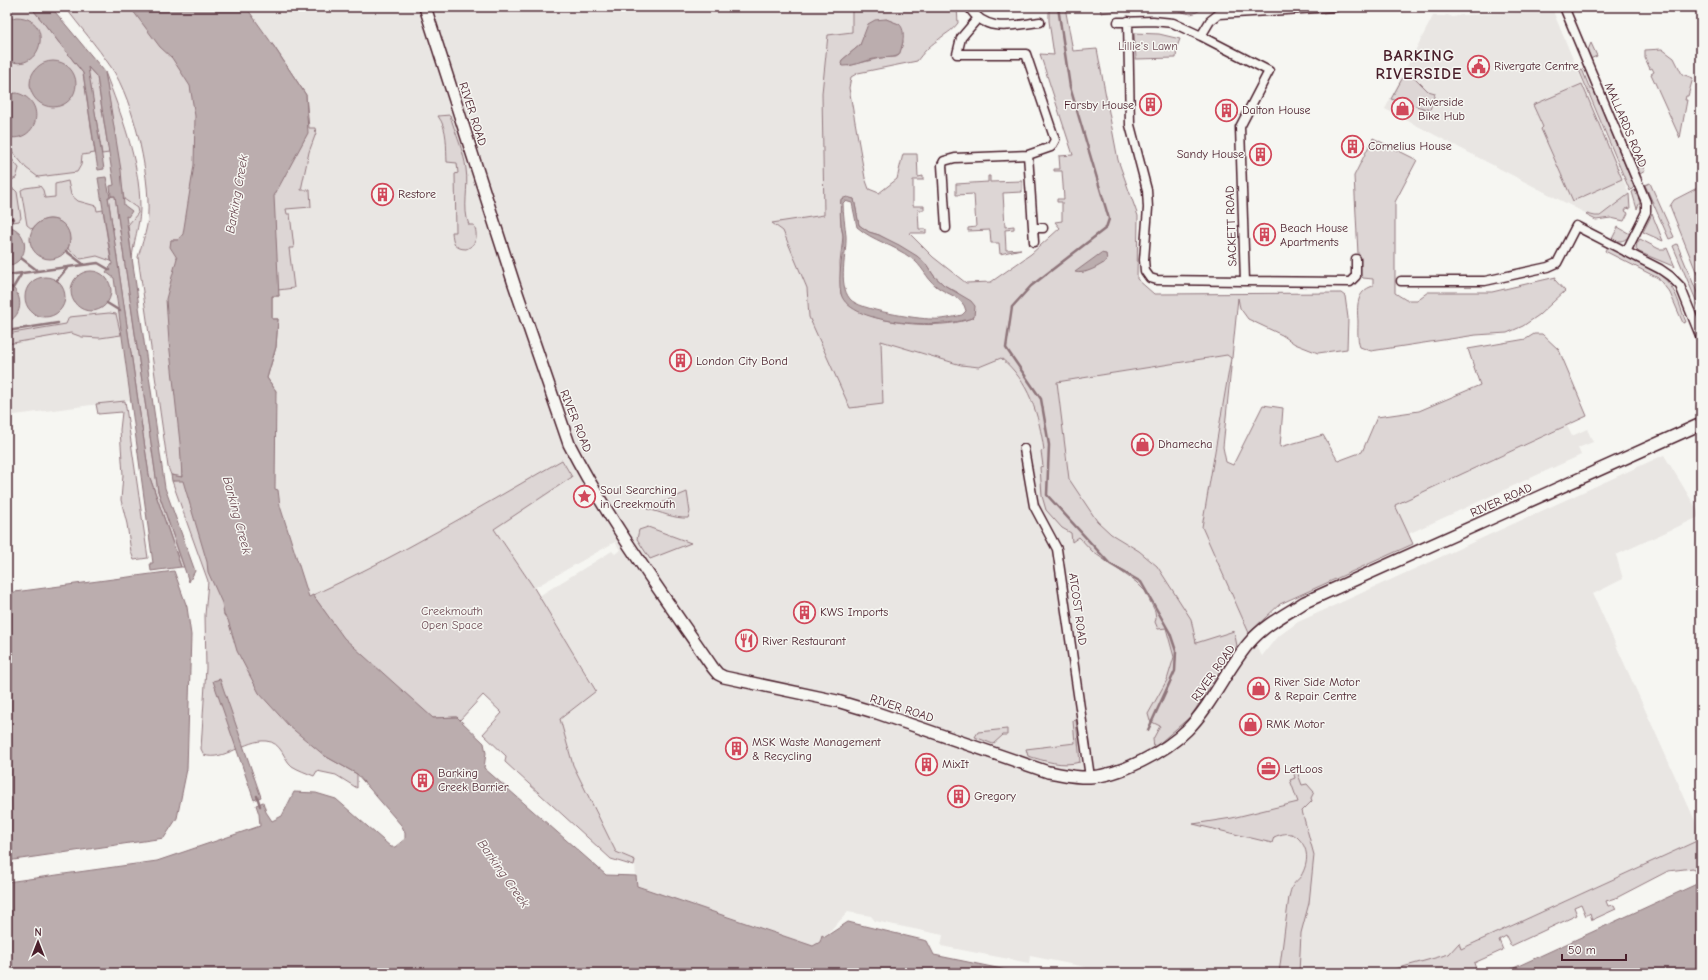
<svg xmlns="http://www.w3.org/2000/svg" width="1708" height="980" font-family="'Comic Neue',sans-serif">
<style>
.built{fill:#e9e6e3}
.green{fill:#ddd6d5;stroke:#947a80;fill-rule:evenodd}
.water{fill:#bbadae;stroke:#8e747a;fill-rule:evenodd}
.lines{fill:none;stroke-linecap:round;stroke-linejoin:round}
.stream{stroke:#8e747a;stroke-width:2.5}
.street-casing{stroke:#4a1f2b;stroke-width:11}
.secondary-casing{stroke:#4a1f2b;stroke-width:14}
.street{stroke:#f6f6f2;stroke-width:8}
.secondary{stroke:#f6f6f2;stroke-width:11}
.labels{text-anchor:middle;stroke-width:3;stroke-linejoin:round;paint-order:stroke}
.park-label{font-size:12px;fill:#6f4d56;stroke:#f6f6f2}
.poi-label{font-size:12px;fill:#4a1f2b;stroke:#f6f6f2;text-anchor:start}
.street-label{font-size:12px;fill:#4a1f2b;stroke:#f6f6f2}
.water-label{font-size:13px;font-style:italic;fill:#6c4a52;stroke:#f6f6f2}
.district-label{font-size:16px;font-weight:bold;letter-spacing:1px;fill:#4a1f2b;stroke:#f6f6f2}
</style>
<rect width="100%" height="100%" fill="#f6f6f2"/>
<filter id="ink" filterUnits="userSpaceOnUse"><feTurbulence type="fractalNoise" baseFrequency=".025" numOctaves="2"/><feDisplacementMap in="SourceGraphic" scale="8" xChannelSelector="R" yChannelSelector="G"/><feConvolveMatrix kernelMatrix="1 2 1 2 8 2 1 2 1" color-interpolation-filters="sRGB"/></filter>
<g filter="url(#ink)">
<!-- built -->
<path class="built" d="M7,7H51L105,72L124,199L137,208L138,212L128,226L153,397L7,416Z
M246,7H852L853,32L828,35L822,93L824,215L773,224L783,231L807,288L809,317L883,404L881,341L961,365L979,367L1001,358L1009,364L1027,389L1057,382L1227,355L1231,358L1202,527L1249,633L1262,656L1276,638L1298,622L1664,455L1701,516L1616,555L1623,579L1593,594L1701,834V839L1461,949L1459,944L1450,954L1385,973H1088L1085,967L1030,956L1029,963L941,946L943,935L875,921L871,916L848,912L820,942L813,946L636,886L635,860L616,852L573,765L560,719L596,690L539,596L612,551L615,554L620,550L615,542L534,588L494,529L572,477L563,460L404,550L360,573L309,597L280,506L278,490L275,489L276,391L267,378L276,347L278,319H272V296H278L274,196L309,129L306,95L273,45Z
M1553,11L1629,194L1607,211L1598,216L1587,214L1385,109L1433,16H1444L1447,15L1453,17L1462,15Z
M1567,426L1572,436L1587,429L1593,442L1578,448L1581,455L1408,534L1395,505Z"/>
<!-- green -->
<path class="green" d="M7,7H31L83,73L95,153L82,155L81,165L77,172L38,177L26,168L7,145Z
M65,7H165L195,66L206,214L178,240H171L178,258L182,477L171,475L168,467L138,257C141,247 145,236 147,225C153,185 134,100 111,67C97,46 80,27 65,7Z
M852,7H957L958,23C951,32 946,33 938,40C929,46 923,53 917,61L858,73L851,77L849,88L865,178L869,189L879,193L897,179L903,154H917L918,177L923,176V180H913V206H924V210H918L919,229H926V233H909L933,257L966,283L991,282L1031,254L1060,228L1055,222L1062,221V202H1057V199H1064L1062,171H1054V169H1060L1059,156L1073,155L1040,54L1054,55L1049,21V7H1065L1073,51L1097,49L1118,160L1138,216L1137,279L1154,294L1341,293L1345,296L1348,318L1347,349L1318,353L1295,344L1282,335L1248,319L1240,308L1238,298L1223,447L1226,462L1233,465L1263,405L1283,408L1280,447L1323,435L1338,461L1362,452L1377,417L1419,411L1480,385L1468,349L1526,339L1534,334H1542L1559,350L1587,416L1395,505L1413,544L1280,604L1249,633L1202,527L1231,358L1227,355L1057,382L1069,479L1097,521L1111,534L1139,551L1157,566L1191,619L1196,643L1234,631L1237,646L1191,716L1154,748L1153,739L1160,726L1150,721L1148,714L1167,680L1174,657L1166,628L1158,629L1155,622L1156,619L1155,611L1145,591L1136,582L1093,552L1079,537L1072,542L1071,533L1062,528L1046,510L1042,496L1040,467L1043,466L1041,451L1044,450C1039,415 1029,381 1001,358L979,367L961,365L881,341L883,404L850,408L809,317L807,288L783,231L772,223L824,215L822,93L828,35L852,32ZM886,19L898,24L903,42L899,55L896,57L880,58L848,66L842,60L860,45L864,37ZM854,199L859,225L869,232L879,235L926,264L934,276L944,285L957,292L974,317C947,330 885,325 859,311C853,307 847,299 841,294L840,263L843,236L841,225V200ZM1106,254L1104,263L1085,272Z
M1100,7H1140L1101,13Z
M1176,7H1204C1191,17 1191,14 1176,10Z
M249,27L273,45L306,95L309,128H315L316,133L309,152L301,190H310L311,207L286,209L287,214H290L294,248H289L294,288L278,290L279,296H272V319H278L276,347L267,378L276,391L267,416Z
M1134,33L1159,34L1180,39L1177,47L1176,58L1136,59Z
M1591,43L1597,56L1590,59L1587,52Z
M1662,49L1674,58L1682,74L1693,78L1688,96H1686L1685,100H1687L1680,138L1651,74L1654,72L1652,68L1650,69L1645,58V50Z
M87,66L97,77L98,84L109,153L102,154Z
M1582,69L1590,89H1594L1634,187L1630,191L1579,70Z
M1407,70L1428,91L1435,93L1430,110L1391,99Z
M105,72C121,114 140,162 140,208C140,225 133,242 132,260L128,225L138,213L137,208L124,199Z
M1582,84L1622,179L1573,201L1541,129L1543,127L1533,105Z
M450,115C455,133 464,151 466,169C469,188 462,208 469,225H474C478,235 477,245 466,249C454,249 453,242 452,232H456L455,174L458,173L457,163L447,162C446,147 448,129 438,116Z
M1373,138L1417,160L1395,202V293L1406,300H1417L1428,292H1492L1556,277L1555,280L1565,291L1539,315L1523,326L1507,333L1476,335L1371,351L1360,347C1357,339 1358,330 1358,321C1357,307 1356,291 1373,286V279L1363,278L1359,273L1354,176Z
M7,153L19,168L16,178L7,182Z
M1637,153L1645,171L1640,174L1634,158Z
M988,176H990V182L1022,181V192L1003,193L1005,227L1014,226V229L1005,230L1006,250L1021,249L1000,254L999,243H991L990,230L968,231V228L976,227L974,194L956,195V184L988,182Z
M68,181L71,195L78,201L96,206L97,211L103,210L111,261L97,256L81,259L68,249C77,225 49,207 32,229L27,225L21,190L25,188L40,186L43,190L45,198L55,197V184Z
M1650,183L1674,237L1669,239L1645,185Z
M1701,186V284L1670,206L1674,200Z
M14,189L17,192L21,218L19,221L7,223V190Z
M1635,190L1640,202L1637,209L1632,192Z
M1629,194L1630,209L1627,208L1625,211L1628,213L1624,221L1611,218L1596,220L1586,215L1587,214L1595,216H1600Z
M115,196L158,491L184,567H181L149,475L108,197Z
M1652,214L1663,241L1643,232Z
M1618,227L1630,234C1626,241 1620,243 1612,239Z
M1640,239L1659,249H1665L1667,248L1675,267L1639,252L1636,249L1637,243Z
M1677,244L1701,302V312L1673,246Z
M1607,247C1626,257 1658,268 1670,285C1678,296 1681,310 1686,322L1683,323L1670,293L1658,278L1605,251Z
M109,313L116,314L121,335L100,338L82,337L71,333L7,344V334L66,324L69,317Z
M125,401L148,558L134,560L131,552L127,524L121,500L123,475L120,430L122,412L98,414L96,404Z
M562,460L572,477L494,529L534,588L596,691L560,719L573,765L616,852L635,860L634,866L611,859L505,762L506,756L483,734L502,713L483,695L460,720L456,717L433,718L372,696L324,611L313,595C399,556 480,507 562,460Z
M185,479L325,756L357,774V788L336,775L317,771L314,776C307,773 298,770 292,766C283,759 282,742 266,741C246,739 223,762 204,755L201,749L206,668L205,615L208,581L172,481L183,480Z
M687,492L690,512L688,518C674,519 661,512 647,509Z
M648,527L691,543L650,559L637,539L639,530Z
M1076,720L1080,762C1062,767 1045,761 1028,756L1026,749L1075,743L1073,721Z
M1007,729V735H1003L993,744L975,737L978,732Z
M1296,769L1302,785L1307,784L1314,792L1311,798L1312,801L1302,811L1314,855L1309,903L1301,933L1299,973H1279L1289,897C1290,893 1291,888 1293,885C1295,882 1299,879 1301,876C1309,862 1309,848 1297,837C1290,831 1281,834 1274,837L1272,843L1193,824L1232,818L1298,802L1290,780L1295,778L1293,771Z
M1701,839V869L1695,872L1693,868L1668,871L1618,897L1606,901L1608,906L1614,905L1616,909L1592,920L1590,913L1586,916L1581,904L1574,907L1577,915L1511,946L1506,936L1499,940L1503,950L1474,963L1477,972L1392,973V970L1449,954L1459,943L1461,949Z"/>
<!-- water -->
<path class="water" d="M31,7H51L105,72L121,170L124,205L132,211L128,217L126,216L165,488L195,571L189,582L158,491L115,196H111L110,186L114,185L97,77L88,67L104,169L98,170L83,73Z
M130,7H246L273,45L306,95L308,133L274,196L279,296H272V319H278L276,347L267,378L276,391L275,489L278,490L280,506L309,597L313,595L344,638L433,718L457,717L460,720L484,743L486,753L484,768L606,875L636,876L637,886L813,946L820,942L822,935L825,937L848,922L927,941L934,955L1021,973H7V882L157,861L260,826L259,814L256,805L263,802L266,812L272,821L282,816L294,792L316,793L336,799L391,847H395L405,839V832L401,825L357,774L325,756L289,726L259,693L237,651L228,620L224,615L222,603L208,572L207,562L183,481H172L171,475L182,477L180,443L169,342L166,299L177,258L170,247L171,240H178L183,234L194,165L195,116L190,86L172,58L160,47Z
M16,17C56,17 42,76 7,60V20Z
M886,19C890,21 895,22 899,24C907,30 902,48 899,55C894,58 887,57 880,58C868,59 856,66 843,66L841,64L842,60L860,45L868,24L875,20Z
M30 84a23 23 0 1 1 46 0a23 23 0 1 1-46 0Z
M17,93C48,101 38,144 7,137V94Z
M106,177L110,197H108L149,475L181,567L151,571L150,563H153L114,278L106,272L112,264L98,178Z
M847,197L854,199L859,225L869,232L879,235L899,245L917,256L926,264L934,276L944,285L971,301L975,306L974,317C949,329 850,327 841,294C837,275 844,255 843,236C843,232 841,228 841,224C840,216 840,208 841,199ZM845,201L852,203L857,227C873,241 894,245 911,258C922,265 926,278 936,286C947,295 963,296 966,311L962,315C953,317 942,320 932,319C917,319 859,310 850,299C837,283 847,254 846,236C845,225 843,214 843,203Z
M30 239a20 20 0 1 1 40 0a20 20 0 1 1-40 0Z
M7,226C30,230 31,262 7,266Z
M1101,253L1106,254L1107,260C1101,266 1084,275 1075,272Z
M71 291a20 20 0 1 1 40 0a20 20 0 1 1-40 0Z
M25 297a20 20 0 1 1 40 0a20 20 0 1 1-40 0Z
M7,284C24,292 24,316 7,322Z
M174,571L187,607L191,635L187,769L177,818L164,838L7,861V593Z
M220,679L261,797L254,800L213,681Z
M1701,882V973H1503Z"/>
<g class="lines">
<!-- stream -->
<path class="stream" d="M1058,7L1070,87L1109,219L1106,228L1031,286L1012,307L1006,348L1041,399L1049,445L1047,495L1110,564L1141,582L1170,633L1176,651L1175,671L1148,730
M7,217L14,219
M66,251L83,264
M21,258L38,271
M7,275L98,263L110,270
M57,280L68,267
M13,288L22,273
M107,303L120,311
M7,331L58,323
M257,796L260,806"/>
<defs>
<path id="street" d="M969,7C986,34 1013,25 1040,22
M1564,7L1646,202V212L1626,252
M1128,21L1130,125L1147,190L1148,208L1144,260L1145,271L1150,278L1157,280L1245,281
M1118,22L1153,21L1173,23L1201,36L1269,71L1240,127L1245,281L1350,282L1356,276V259
M1201,36L1210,21L1219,14L1335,7
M1028,155L1034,242
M946,228L942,165L944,161L955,158L1028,155L1051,147L1055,140L1026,54H957L961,38L978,18
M1034,228H1043
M1401,281H1485L1548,267L1557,263L1576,226L1660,269L1670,276L1680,286L1701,338
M1024,449L1034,506L1057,549L1090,777"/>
<path id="secondary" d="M425,7L514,284L569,444C609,522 663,595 713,668L718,674L724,677L837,701L877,713L1048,772C1062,774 1076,778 1090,777C1121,775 1165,752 1187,730C1212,705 1226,670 1249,643C1264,625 1286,614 1305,602L1701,424"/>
</defs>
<!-- street casing -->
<use href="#street" class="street-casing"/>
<!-- secondary casing -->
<use href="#secondary" class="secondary-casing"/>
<!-- street -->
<use href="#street" class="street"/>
<!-- secondary -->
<use href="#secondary" class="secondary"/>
</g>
</g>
<!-- icons -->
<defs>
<symbol id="civic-ring" viewBox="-11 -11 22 22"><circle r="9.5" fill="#f6f6f2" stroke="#d1495b" stroke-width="1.5"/><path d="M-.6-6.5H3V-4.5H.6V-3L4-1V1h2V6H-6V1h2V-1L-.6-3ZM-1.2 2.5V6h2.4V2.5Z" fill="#d1495b"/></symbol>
<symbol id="building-ring" viewBox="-11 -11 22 22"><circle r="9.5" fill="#f6f6f2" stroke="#d1495b" stroke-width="1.5"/><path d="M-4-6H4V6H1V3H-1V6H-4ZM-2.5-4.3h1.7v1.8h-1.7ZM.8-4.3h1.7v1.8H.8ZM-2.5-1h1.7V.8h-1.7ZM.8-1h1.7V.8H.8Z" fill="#d1495b"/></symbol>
<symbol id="shop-ring" viewBox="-11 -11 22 22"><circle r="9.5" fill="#f6f6f2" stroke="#d1495b" stroke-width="1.5"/><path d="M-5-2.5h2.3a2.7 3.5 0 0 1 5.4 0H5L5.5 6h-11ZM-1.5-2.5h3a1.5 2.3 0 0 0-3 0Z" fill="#d1495b"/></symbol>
<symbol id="sight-ring" viewBox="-11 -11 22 22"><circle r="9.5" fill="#f6f6f2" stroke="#d1495b" stroke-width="1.5"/><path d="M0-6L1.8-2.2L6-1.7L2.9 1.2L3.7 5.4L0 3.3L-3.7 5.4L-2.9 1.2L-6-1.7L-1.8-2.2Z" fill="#d1495b"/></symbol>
<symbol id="restaurant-ring" viewBox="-11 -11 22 22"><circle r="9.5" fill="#f6f6f2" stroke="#d1495b" stroke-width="1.5"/><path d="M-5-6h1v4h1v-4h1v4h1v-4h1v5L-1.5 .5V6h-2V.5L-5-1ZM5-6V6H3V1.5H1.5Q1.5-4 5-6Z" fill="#d1495b"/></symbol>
<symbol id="office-ring" viewBox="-11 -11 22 22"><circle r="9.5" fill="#f6f6f2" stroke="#d1495b" stroke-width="1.5"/><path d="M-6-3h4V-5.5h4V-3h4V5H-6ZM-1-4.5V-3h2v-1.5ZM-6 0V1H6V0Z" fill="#d1495b"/></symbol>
</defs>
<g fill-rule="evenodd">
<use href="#civic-ring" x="1466" y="54" width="25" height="25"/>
<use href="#building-ring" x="1138" y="92" width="25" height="25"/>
<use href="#shop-ring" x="1390" y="96" width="25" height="25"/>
<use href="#building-ring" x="1214" y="98" width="25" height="25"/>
<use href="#building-ring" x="1340" y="134" width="25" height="25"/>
<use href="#building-ring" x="1248" y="142" width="25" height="25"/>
<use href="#building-ring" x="370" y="182" width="25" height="25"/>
<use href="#building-ring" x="1252" y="222" width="25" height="25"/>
<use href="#building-ring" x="668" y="348" width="25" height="25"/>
<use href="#shop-ring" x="1130" y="432" width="25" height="25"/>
<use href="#sight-ring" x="572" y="484" width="25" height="25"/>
<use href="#building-ring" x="792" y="600" width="25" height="25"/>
<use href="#restaurant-ring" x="734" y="628" width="25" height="25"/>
<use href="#shop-ring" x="1246" y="676" width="25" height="25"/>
<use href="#shop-ring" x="1238" y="712" width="25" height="25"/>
<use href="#building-ring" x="724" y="736" width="25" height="25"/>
<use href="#building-ring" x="914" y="752" width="25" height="25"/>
<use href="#office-ring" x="1256" y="756" width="25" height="25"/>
<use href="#building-ring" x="410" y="768" width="25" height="25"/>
<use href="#building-ring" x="946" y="784" width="25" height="25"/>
</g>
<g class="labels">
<!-- park labels -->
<g class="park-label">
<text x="1148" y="50">Lillie's Lawn</text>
<text x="452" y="615">Creekmouth<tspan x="452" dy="14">Open Space</tspan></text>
</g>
<!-- poi labels -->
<g class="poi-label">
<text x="1494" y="70">Rivergate Centre</text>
<text x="1418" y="106">Riverside<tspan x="1418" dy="14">Bike Hub</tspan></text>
<text x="1134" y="109" text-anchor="end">Farsby House</text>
<text x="1242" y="114">Dalton House</text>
<text x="1368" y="150">Cornelius House</text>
<text x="1244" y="158" text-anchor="end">Sandy House</text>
<text x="398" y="198">Restore</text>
<text x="1280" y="232">Beach House<tspan x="1280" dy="14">Apartments</tspan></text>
<text x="696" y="365">London City Bond</text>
<text x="1158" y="448">Dhamecha</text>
<text x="600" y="494">Soul Searching<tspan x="600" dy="14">in Creekmouth</tspan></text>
<text x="820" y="616">KWS Imports</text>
<text x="762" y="645">River Restaurant</text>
<text x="1274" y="686">River Side Motor<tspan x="1274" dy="14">&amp; Repair Centre</tspan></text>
<text x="1266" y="728">RMK Motor</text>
<text x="752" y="746">MSK Waste Management<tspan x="752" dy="14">&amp; Recycling</tspan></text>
<text x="942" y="768">MixIt</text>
<text x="1284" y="773">LetLoos</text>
<text x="438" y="777">Barking<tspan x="438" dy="14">Creek Barrier</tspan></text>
<text x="974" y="800">Gregory</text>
</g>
<!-- street labels -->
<g class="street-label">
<text transform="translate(473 114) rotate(72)" y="4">RIVER ROAD</text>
<text transform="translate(1626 125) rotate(67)" y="4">MALLARDS ROAD</text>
<text transform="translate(1231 226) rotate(-92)" y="4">SACKETT ROAD</text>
<text transform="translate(576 421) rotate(68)" y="4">RIVER ROAD</text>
<text transform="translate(1501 500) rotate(-24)" y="4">RIVER ROAD</text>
<text transform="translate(1078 609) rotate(82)" y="4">ATCOST ROAD</text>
<text transform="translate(1213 673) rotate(-55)" y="4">RIVER ROAD</text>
<text transform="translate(902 708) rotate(18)" y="4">RIVER ROAD</text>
</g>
<!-- water labels -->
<g class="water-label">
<text transform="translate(236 194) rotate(-80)" y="5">Barking Creek</text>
<text transform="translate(238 515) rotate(75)" y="5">Barking Creek</text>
<text transform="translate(504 873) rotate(55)" y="5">Barking Creek</text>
</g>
<!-- district labels -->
<g class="district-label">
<text x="1419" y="61">BARKING<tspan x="1419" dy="18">RIVERSIDE</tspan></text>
</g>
</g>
<!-- margin -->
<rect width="1708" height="980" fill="none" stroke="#f6f6f2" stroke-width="24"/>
<rect x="12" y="12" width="1684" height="956" fill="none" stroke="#4a1f2b" stroke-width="1.5" filter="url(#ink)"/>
<!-- north arrow -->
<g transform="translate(38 942)" stroke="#f6f6f2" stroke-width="3" paint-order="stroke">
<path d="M0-3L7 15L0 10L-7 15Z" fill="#4a1f2b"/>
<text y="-6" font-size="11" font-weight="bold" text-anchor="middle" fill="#4a1f2b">N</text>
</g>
<!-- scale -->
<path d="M1562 954v6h64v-6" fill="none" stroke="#4a1f2b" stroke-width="2"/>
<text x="1568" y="954" font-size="12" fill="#4a1f2b" stroke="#f6f6f2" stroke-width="3" paint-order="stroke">50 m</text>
</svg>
